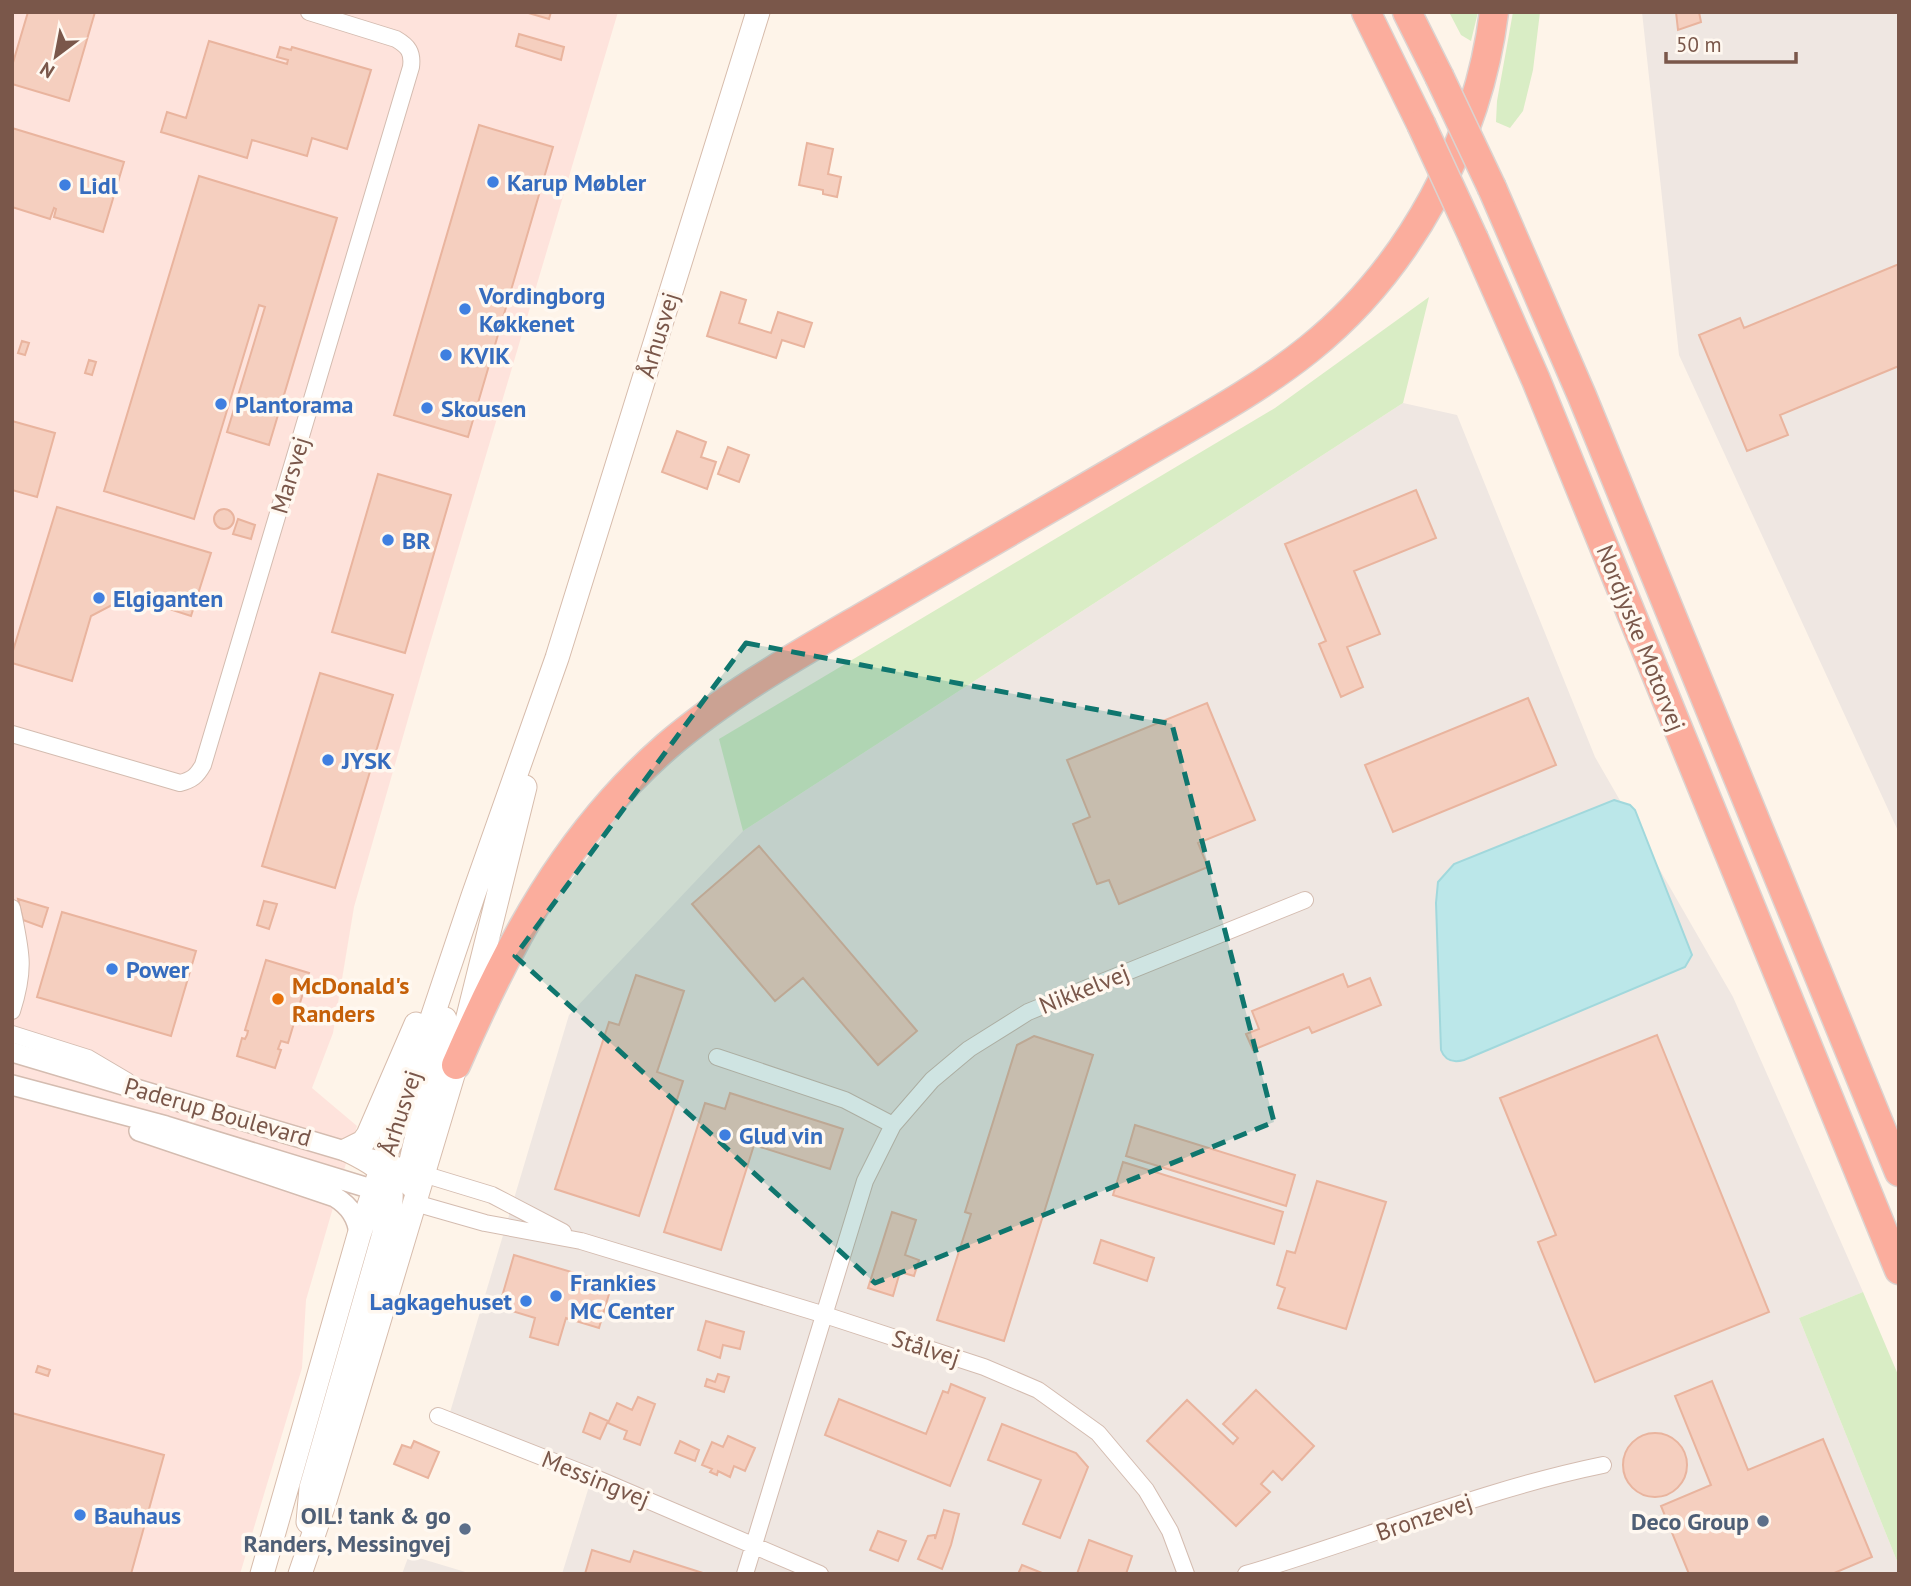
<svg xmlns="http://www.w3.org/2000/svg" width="1911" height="1586" viewBox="0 0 1911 1586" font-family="'PT Sans',sans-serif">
<rect width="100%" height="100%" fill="#fef4e9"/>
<path fill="#fee3dc" d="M12,12H618L425,660L354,907L333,1033L312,1088L357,1126L306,1300L302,1368L240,1574H12Z"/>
<path fill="#efe7e2" d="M1642,12H1899V833L1679,355Z
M1403,403L1457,415L1595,757L1733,997L1863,1292L1799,1318L1899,1566V1574H562L591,1480L448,1419L569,1015L743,831Z
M409,1555L472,1574H402Z"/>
<path fill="#d9edc5" d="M1449,12H1478L1471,41L1461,35Z
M1513,12H1540L1533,70L1523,111L1510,128L1496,122L1497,101Z
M1429,297L1403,403L743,831L719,739L1275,408Z
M1863,1292L1899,1377V1566L1799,1318Z"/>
<path fill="#bbe7e9" stroke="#a1d8dc" stroke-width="2" d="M1614,800L1630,805L1635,810L1692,955L1685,967L1464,1060C1453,1063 1445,1061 1441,1050L1436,903L1438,882L1454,864Z"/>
<path fill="#f5cfbf" stroke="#e9b49e" stroke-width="2" d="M28,12H95L69,101L12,84V66Z
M525,12H551L549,19Z
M1676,12H1699L1701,22L1678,30Z
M519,34L564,47L561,60L516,46Z
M209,41L287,64L288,60L277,57L280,47L291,50L292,47L371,70L347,149L312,138L307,156L252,140L247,158L161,132L167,112L186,118Z
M479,125L553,147L468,437L394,415Z
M12,128L124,162L103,232L54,217L56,209L54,208L50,219L12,207Z
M807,143L833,149L828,174L841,177L837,197L823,194V190L799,185Z
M199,176L337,218L269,445L227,432L265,307L259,305L194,519L104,491Z
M1899,264V366L1780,415L1788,435L1747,451L1699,335L1740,318L1744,328Z
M721,292L746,300L739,323L771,333L778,312L812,323L804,347L782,340L776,358L707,336Z
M22,341L29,343L25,355L18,353Z
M89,360L96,362L92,375L85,373Z
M12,421L55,433L37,497L12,490Z
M677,431L706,442L701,457L716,462L707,489L662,472Z
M728,447L749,455L739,482L718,474Z
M378,474L451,495L405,653L332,632Z
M1416,490L1436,538L1354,571L1380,634L1347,647L1363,687L1341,697L1319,644L1326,641L1285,544Z
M57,507L211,553L191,616L129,596L91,616L72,681L12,663V654Z
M214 519a10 10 0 1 1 20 0a10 10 0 1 1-20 0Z
M238,519L255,525L251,539L233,534Z
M320,673L393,695L335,888L262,866Z
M1528,698L1556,765L1393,832L1365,765Z
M1207,703L1255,820L1198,843L1208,867L1119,904L1109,880L1097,884L1073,824L1090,817L1067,760Z
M759,846L917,1031L878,1065L803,978L775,1001L692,904Z
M18,899L48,908L42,927L23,920Z
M264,901L277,904L269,929L257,925Z
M62,912L196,951L171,1036L37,997Z
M266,960L309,973L288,1043L281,1041L278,1049L281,1050L275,1068L237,1056L242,1038L245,1039L247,1035L248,1031L245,1030Z
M1343,974L1348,987L1370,978L1381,1005L1312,1033L1309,1027L1253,1050L1246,1034L1259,1029L1252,1011Z
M636,975L684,991L657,1072L683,1081L639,1216L555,1189L609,1022L619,1025Z
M1657,1035L1769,1312L1595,1382L1538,1242L1556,1235L1500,1098Z
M1034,1036L1093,1055L1004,1341L937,1320L971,1214L965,1212L1017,1045Z
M730,1093L843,1129L830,1169L754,1145L721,1250L664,1232L705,1103L725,1109Z
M1135,1125L1295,1175L1286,1206L1126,1156Z
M1123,1162L1283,1212L1274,1244L1113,1195Z
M1317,1181L1386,1202L1346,1329L1278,1308L1285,1288L1277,1285L1287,1251L1295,1253Z
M892,1212L916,1220L905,1255L919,1260L914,1276L900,1272L893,1296L868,1288Z
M1101,1240L1154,1258L1147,1281L1094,1263Z
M514,1255L612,1284L599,1328L566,1318L558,1345L530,1337L535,1318L499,1307Z
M706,1321L744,1332L740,1349L723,1345L720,1358L698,1350Z
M38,1366L50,1370L48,1376L36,1372Z
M718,1374L729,1377L724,1392L705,1386L707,1379L715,1382Z
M1712,1381L1748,1470L1823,1439L1872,1557L1832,1574H1689L1661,1506L1711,1485L1675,1396Z
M951,1384L985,1398L950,1486L825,1435L839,1399L926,1434L943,1391L948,1393Z
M1256,1390L1314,1446L1282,1480L1273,1471L1261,1484L1270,1492L1236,1526L1147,1441L1187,1400L1233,1444L1238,1438L1223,1424Z
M638,1397L655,1404L640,1445L624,1439L627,1431L608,1423L617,1403L632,1410Z
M12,1413L164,1455L131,1574H12Z
M590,1413L608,1421L600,1439L583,1432Z
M1002,1424L1076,1453L1088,1467L1060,1538L1023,1524L1041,1480L988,1460Z
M1623 1465a32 32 0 1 1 64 0a32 32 0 1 1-64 0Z
M728,1436L755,1448L745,1471L734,1466L730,1477L718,1471L717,1475L710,1472L712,1469L702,1465L712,1442L723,1447Z
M414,1441L439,1452L428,1478L394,1464L402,1445L411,1448Z
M680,1441L699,1450L695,1461L675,1453Z
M944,1510L959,1514L951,1545L942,1569L918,1559L928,1536L935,1535V1539Z
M878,1531L906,1541L898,1561L870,1550Z
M1089,1540L1132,1556L1126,1574H1077Z
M592,1550L630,1562L634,1551L706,1574H585Z
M1022,1565L1042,1573V1574H1018Z"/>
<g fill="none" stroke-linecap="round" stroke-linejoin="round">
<defs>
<path id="minor" d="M12,734L180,783C192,780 197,776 203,765L411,67C413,52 408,46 396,39L309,12
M12,908C21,952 26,967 12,1011
M12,1034L88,1058L127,1081
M717,1057L845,1100L893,1125
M423,1174L492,1195L563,1232
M415,1203L485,1223L581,1241L825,1315L984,1367L1038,1390L1098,1433L1146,1490L1170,1531L1186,1574
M438,1416L598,1479L820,1574
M745,1574L865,1181L893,1125L932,1080L969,1049L1028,1012L1305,900
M1246,1574C1365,1539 1481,1490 1603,1465"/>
<path id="tertiary" d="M12,1052L422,1174
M12,1085L166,1126L388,1194
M139,1131L335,1197C350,1206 358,1218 359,1235"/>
<path id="secondary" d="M347,1150L363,1142L368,1135L416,1024
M412,1186L409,1170L413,1152L445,1019
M308,1522L311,1488L383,1237C397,1184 398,1175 347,1150
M262,1574L359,1235L473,896L557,658L758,12
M300,1574L324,1504L456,1065L525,787"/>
<path id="motorway" d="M1366,12L1421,124
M1407,12L1439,76
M1492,188L1582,396L1899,1172
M1474,239L1536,380L1899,1270
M456,1065C509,943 565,835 667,746C729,693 803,652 873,611C958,562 1042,513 1126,464C1188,427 1253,394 1309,349C1410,268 1478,140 1494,12"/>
</defs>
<use href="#minor" stroke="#d4bcb0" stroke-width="18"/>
<use href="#tertiary" stroke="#d4bcb0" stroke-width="22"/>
<use href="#secondary" stroke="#d7bcac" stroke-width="25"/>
<use href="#motorway" stroke="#dcd3d0" stroke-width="31"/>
<use href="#minor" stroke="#fff" stroke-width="16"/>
<use href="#tertiary" stroke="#fff" stroke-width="19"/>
<use href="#secondary" stroke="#fff" stroke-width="23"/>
<use href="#motorway" stroke="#fbad9d" stroke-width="28"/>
<defs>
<path id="motorway-bridge" d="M1439,76L1492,188
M1421,124L1474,239"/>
</defs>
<use href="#motorway-bridge" stroke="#dcd3d0" stroke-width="31" stroke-linecap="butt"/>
<use href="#motorway-bridge" stroke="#fbad9d" stroke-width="28"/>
</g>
<path fill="#0f766e" fill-opacity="0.2" stroke="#0f766e" stroke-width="5" stroke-dasharray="14 9" stroke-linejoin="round" d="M746,643L1172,724L1274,1122L875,1283L515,956Z"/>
<g fill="#3f7fe0" stroke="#fff8f0" stroke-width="2.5">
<circle cx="493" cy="182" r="7"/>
<circle cx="65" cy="185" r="7"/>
<circle cx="465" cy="309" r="7"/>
<circle cx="446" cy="355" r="7"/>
<circle cx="221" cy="404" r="7"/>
<circle cx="427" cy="408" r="7"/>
<circle cx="388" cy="540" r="7"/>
<circle cx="99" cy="598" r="7"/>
<circle cx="328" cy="760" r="7"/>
<circle cx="112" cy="969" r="7"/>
<circle cx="725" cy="1135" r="7"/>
<circle cx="556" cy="1296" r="7"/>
<circle cx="526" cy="1301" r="7"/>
<circle cx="80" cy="1515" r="7"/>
</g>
<circle fill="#e8710a" stroke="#fff8f0" stroke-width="2.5" cx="278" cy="999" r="7"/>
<g fill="#5c6f8a" stroke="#fff8f0" stroke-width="2.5">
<circle cx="1763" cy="1521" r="7"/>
<circle cx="465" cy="1529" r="7"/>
</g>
<g text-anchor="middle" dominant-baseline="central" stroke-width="7" stroke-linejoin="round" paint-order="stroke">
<g font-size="24" font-weight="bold" fill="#366cbe" stroke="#fff8f0" text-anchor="start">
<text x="507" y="182">Karup Møbler</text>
<text x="79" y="185">Lidl</text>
<text x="479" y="295">Vordingborg<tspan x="479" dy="28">Køkkenet</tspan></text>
<text x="460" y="355">KVIK</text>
<text x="235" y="404">Plantorama</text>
<text x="441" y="408">Skousen</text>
<text x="402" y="540">BR</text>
<text x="113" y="598">Elgiganten</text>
<text x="342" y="760">JYSK</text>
<text x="126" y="969">Power</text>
<text x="739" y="1135">Glud vin</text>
<text x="570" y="1282">Frankies<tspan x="570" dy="28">MC Center</tspan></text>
<text x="512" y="1301" text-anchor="end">Lagkagehuset</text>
<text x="94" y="1515">Bauhaus</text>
</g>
<g font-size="24" fill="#7a574a" stroke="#fff8f0">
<text transform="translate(658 335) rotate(-73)">Århusvej</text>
<text transform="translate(290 475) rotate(-73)">Marsvej</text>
<text transform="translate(1641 638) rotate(68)">Nordjyske Motorvej</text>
<text transform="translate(1084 989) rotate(-22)">Nikkelvej</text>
<text transform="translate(218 1112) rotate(16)">Paderup Boulevard</text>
<text transform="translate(400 1113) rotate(-72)">Århusvej</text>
<text transform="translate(926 1348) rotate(18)">Stålvej</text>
<text transform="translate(596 1479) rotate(22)">Messingvej</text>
<text transform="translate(1424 1517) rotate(-19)">Bronzevej</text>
</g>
<g font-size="24" font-weight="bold" fill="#c56008" stroke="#fff8f0" text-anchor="start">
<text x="292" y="985">McDonald's<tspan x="292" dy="28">Randers</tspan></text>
</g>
<g font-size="24" font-weight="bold" fill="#4e5e75" stroke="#fff8f0" text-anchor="end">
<text x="451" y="1515">OIL! tank &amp; go<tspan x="451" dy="28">Randers, Messingvej</tspan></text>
<text x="1749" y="1521">Deco Group</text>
</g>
</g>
<rect width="1911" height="1586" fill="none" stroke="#7a574a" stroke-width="28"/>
<g transform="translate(56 56) rotate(212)" stroke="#fff8f0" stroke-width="5" paint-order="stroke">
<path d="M0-5L12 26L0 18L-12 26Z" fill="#7a574a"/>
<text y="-10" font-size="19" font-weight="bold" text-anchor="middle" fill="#7a574a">N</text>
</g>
<path d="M1666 52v10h130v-10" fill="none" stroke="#7a574a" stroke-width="3.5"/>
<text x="1676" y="52" font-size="21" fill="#7a574a" stroke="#fff8f0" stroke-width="5" paint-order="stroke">50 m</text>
</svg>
